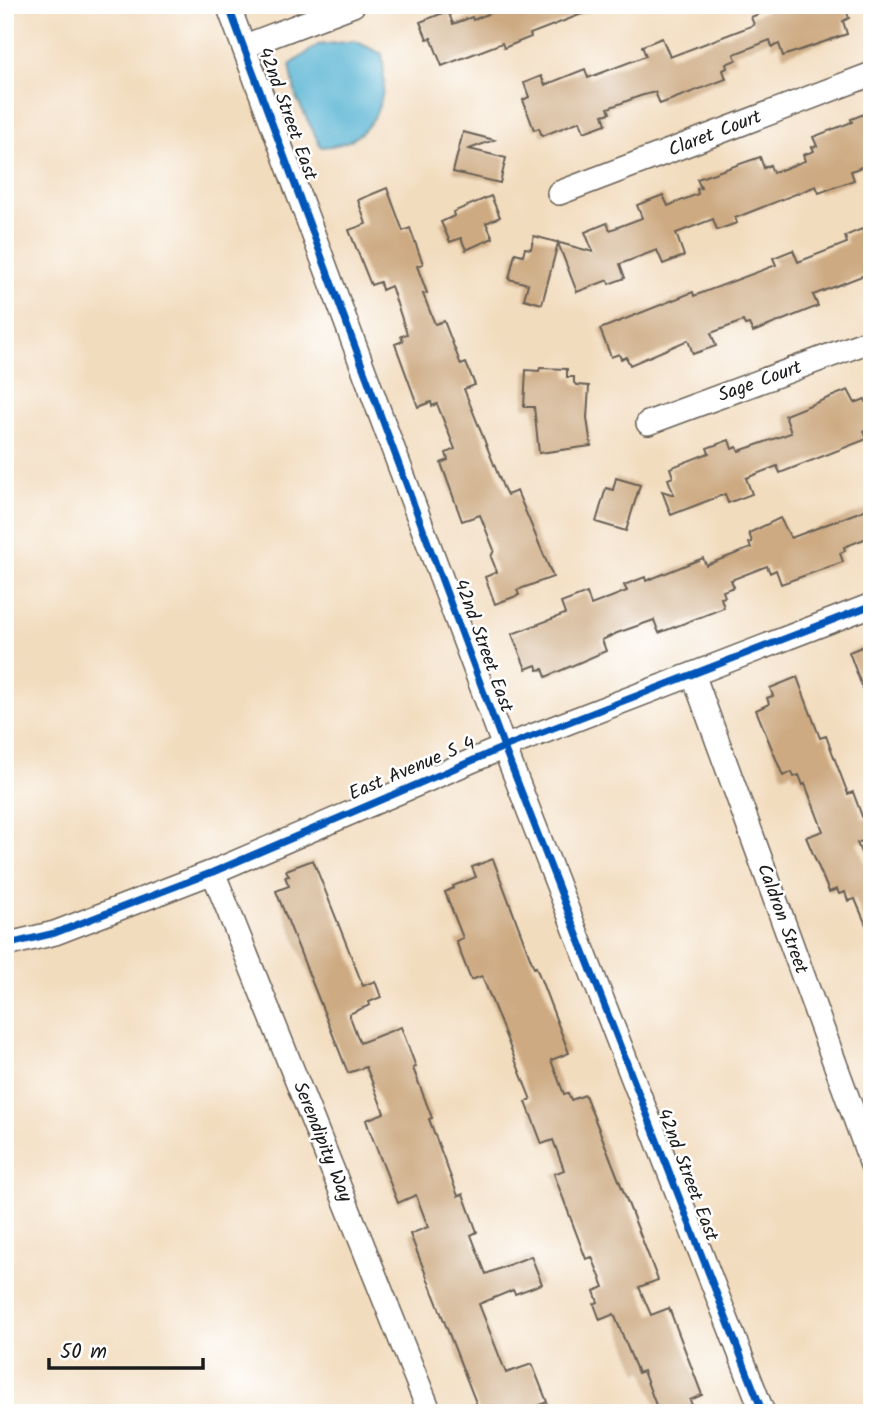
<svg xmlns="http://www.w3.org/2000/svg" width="877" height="1418" viewBox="0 0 877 1418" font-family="Kalam,sans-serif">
<rect width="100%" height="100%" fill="#fff"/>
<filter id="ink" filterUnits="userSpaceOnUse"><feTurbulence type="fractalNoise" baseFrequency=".0143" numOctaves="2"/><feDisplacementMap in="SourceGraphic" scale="14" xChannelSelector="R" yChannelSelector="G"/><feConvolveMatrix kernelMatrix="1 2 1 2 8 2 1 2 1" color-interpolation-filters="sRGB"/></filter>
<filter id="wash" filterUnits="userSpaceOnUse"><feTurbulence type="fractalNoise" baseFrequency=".00686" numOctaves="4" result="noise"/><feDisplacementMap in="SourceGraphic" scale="28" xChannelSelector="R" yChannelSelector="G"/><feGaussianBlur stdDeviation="1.57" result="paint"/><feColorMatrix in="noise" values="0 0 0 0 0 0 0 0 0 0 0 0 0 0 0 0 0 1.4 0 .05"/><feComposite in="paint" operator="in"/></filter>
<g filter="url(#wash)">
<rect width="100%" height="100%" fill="#f2dcbe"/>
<path fill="#54b2d2" stroke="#386777" stroke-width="2" d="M355,41L382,54C390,100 373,145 321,147L296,97L290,65L318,45Z"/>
<g id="blocks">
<path fill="#cdaa82" d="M510,5L600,7L530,34L531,37L504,48L502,43L442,66L431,38L427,39L420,22L448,11L453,24L472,17L473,20Z
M781,5H844L849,18L843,21L847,34L783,56L779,44L772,47L770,40L734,54L736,60L726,64L727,68L723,70L726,79L660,104L655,92L640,96L608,108L610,113L603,115L606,124L584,132L580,121L542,136L539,128L534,130L523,100L529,97L524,83L541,76L545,85L585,69L588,78L646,56L642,46L662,38L670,57L754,25L751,17Z
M872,111V163L851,171L854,180L819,193L816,186L735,218L737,223L717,230L713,219L676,233L684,256L663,264L657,250L620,264L625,278L609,284L608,280L577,292L558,243L542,304L524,299L528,284L509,279L515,253L523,255L525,248L531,249L534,236L593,252L585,232L607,223L610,230L642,218L637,205L663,195L668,206L698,194L697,189L701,188L697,179L760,157L764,168L770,165L773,173L805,161L803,155L814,151L812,147L817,146L813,137L852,122L851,119Z
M463,132L494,140L469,149L506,158L500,183L453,172Z
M387,188L403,231L410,228L423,264L417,266L427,293L423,294L435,324L444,321L461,365L466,363L475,385L464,389L503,487L507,495L517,491L553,577L517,590L519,595L495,604L485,577L497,572L491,557L494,550L480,515L462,521L441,463L448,460L446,453L455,449L437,404L432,406L431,402L418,407L395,344L403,341L401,336L407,334L391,286L382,290L380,282L371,285L349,230L366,224L358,200Z
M491,196L500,217L486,223L493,238L466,250L461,238L450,242L441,222L454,216L453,212Z
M862,229L865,236L872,234V272L813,295L818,306L753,332L749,324L745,325L743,321L711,333L716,346L693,354L688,340L630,365L626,357L621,359L619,354L611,357L600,329L693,292L694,296L776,265L773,258L793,250L798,262L847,243L845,236Z
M540,368L567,369V377H574V383L577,385L589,386L587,418L591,446L539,453L534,407H524L526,370L539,371Z
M848,390L855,403L865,399L872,415V428L864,431L867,439L780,473L777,466L746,478L752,494L728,503L725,494L671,515L662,491L674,495L668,479L673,477L670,468L709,453L707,448L729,440L732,449L737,447L739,451L791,433L785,415Z
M616,478L640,485L626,531L596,522L606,488L613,490Z
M872,507V536L844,547L845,551L840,553L843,562L781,584L776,570L770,573L767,566L731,580L734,587L723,591L725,597L721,598L724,608L659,633L654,620L617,633L602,640L606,651L546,677L543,669L538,670L536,665L526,669L512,634L565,614L561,603L587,593L591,605L627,591L624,585L645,577L646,581L703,558L706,565L751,548L749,543L752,542L749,533L780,518L791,538Z
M872,643V708H870L849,652Z
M797,677L820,738L826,736L848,794L853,792L863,819L867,818L872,831V837L857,843L872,880V939L855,899L848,901L845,892L839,894L837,889L829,892L806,837L823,831L805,784L803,785L799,775L794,777L792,772L783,776L756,710L769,704L767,698L773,696L770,688Z
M493,859L534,968L536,967L569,1053L551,1060L564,1094L568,1093L571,1100L585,1095L602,1137L658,1280L639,1287L651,1315L669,1308L702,1395L690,1400L695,1413H659L643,1371L638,1373L614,1314L600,1320L594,1304L598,1302L594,1291L604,1287L592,1257L586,1259L554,1174L564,1170L553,1140L542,1144L526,1102L531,1100L482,976L471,980L456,941L463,938L445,892L454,888L453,886L476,877L472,867Z
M313,860L363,986L375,981L381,997L369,1002L370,1005L349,1014L360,1043L401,1027L416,1067L413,1068L432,1118L429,1119L458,1196L463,1194L477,1232L471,1235L486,1274L531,1256L542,1284L515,1294L513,1290L479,1304L506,1373L532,1364L547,1402L519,1413H480L410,1234L428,1227L416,1195L398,1203L369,1129L366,1120L384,1113L373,1084L366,1067L348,1073L276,891L289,886L285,877L289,876L286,870Z"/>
</g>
</g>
<g filter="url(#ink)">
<use href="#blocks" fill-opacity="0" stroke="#675f55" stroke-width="2"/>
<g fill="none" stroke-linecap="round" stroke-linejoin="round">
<defs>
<path id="street" d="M228,5L504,747L763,1413
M245,46L353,5
M559,193L872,74
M648,423L872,340
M693,674L872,1165
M213,872L430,1413
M5,945L55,933L213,872L504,747L872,605"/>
</defs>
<use href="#street" stroke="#675f55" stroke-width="26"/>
<use href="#street" stroke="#fff" stroke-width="23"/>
<defs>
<path id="cycleway" d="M228,5L504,747L763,1413
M5,945L55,933L213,872L504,747L872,605"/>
</defs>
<use href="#cycleway" stroke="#fff" stroke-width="11"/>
<use href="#cycleway" stroke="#0057b8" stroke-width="7"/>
</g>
</g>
<g text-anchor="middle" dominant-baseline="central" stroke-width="5" stroke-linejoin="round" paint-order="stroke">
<g font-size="19" fill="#1c1c1c" stroke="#fff">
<text transform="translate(287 114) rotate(70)">42nd Street East</text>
<text transform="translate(715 134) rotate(-21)">Claret Court</text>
<text transform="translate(760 382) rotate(-20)">Sage Court</text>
<text transform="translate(483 646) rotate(70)">42nd Street East</text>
<text transform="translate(412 769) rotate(-23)">East Avenue S 4</text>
<text transform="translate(782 919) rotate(70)">Caldron Street</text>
<text transform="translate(322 1142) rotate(68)">Serendipity Way</text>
<text transform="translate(687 1175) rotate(69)">42nd Street East</text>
</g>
</g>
<rect width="877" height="1418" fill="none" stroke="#fff" stroke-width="28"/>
<path d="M49 1358v10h154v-10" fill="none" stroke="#1c1c1c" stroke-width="3.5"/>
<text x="60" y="1358" font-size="21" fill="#1c1c1c" stroke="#ffffff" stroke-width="5" paint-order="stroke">50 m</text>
</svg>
